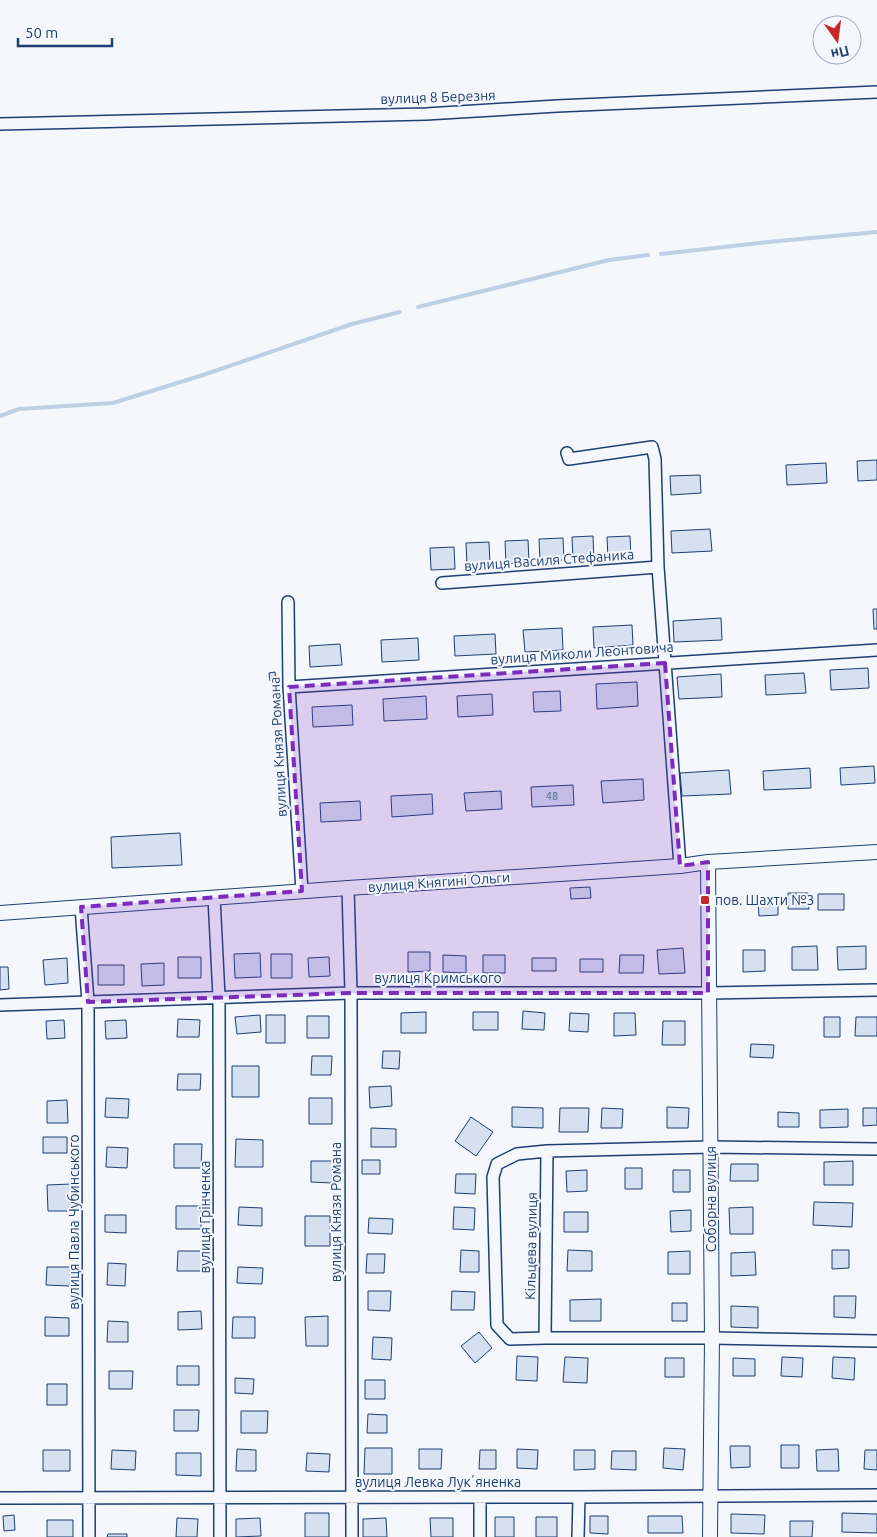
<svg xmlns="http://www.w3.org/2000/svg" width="877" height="1537" viewBox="0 0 877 1537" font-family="Ubuntu,sans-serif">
<rect width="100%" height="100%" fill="#f4f7fb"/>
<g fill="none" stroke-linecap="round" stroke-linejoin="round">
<path stroke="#bed0e5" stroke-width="4" d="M661,254L768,242L877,232
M418,307L609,260L648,255
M0,416L19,409L113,403L203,375L352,324L400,312"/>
</g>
<path fill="#d5e0f0" stroke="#1d3f73" d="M877,460V480L858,481L857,461Z
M826,463L827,483L787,485L786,465Z
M700,475L701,493L671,495L670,476Z
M710,529L712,551L672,553L671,531Z
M593,536L594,560L573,561L572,537Z
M630,536L631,558L608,559L607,537Z
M563,538L564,560L540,561L539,539Z
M528,540L529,562L506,564L505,541Z
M489,542L490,564L467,565L466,543Z
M454,547L455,569L431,570L430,548Z
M873,609H877V629H874Z
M721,618L722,640L674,642L673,621Z
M632,625L633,645L594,648L593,627Z
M562,628L563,650L525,652L523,630Z
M495,634L496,654L455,656L454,636Z
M418,638L419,660L382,662L381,640Z
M340,644L342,665L310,667L309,646Z
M868,668L869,688L831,690L830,670Z
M275,672L276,680L270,681L269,673Z
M804,673L806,693L766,695L765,675Z
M721,674L722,697L679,699L677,677Z
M637,682L638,706L597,709L596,684Z
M560,691L561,711L534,712L533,692Z
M492,694L493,715L458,717L457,696Z
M426,696L427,719L384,721L383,699Z
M352,705L353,725L313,727L312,707Z
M874,766L875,783L841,785L840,768Z
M810,768L811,788L764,790L763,771Z
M729,770L731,794L682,796L680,773Z
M643,779L644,800L603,803L601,781Z
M573,785L574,805L532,807L531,787Z
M501,791L502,809L466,811L464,793Z
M432,794L433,814L392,817L391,796Z
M360,801L361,820L321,822L320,803Z
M180,833L182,865L112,868L111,837Z
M590,887L591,898L571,899L570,888Z
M788,893H808L809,909H788Z
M818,894H844V910H818Z
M758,903H778V915L759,916Z
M817,946L818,970H792V947Z
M866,946V969L838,970L837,947Z
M683,948L685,973L659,974L657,950Z
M743,950H765V971L743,972Z
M408,952H430V971L408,972Z
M260,953L261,977L235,978L234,954Z
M271,954H292V978H271Z
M443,955L466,956V973L443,972Z
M483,955H505V973H483Z
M620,955H644L643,973H619Z
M178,957H201V978H178Z
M329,957L330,976L309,977L308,958Z
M67,958L68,983L45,985L43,960Z
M532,958H556V971H532Z
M580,959H603V972H580Z
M164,963V985L142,986L141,964Z
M98,965H124V985H98Z
M0,967H8L9,989L0,990Z
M523,1011L545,1013L544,1030L522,1029Z
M426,1012V1033H401V1013Z
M473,1012H498V1030H473Z
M570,1013L589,1014L588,1032L569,1031Z
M614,1013H635L636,1035L614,1036Z
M260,1015L261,1032L237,1034L235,1017Z
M266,1015H285V1043H266Z
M307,1016H329V1038H307Z
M824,1017H840V1037H824Z
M856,1017H877V1036H855Z
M178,1019L200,1020L199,1037H177Z
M64,1020L65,1038L47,1039L46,1021Z
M126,1020L127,1038L106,1039L105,1021Z
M663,1021H685V1045H662Z
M751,1044L774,1045L773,1058L750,1057Z
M383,1051H400L399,1069L382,1068Z
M312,1056H332L331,1075H311Z
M232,1066H259V1097H232Z
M178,1074H201L200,1090H177Z
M391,1086L392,1106L370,1108L369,1087Z
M106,1098L129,1099L128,1118L105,1117Z
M309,1098H332V1124H309Z
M67,1100L68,1123H47V1101Z
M512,1107L543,1108V1128L512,1127Z
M667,1107L689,1108L688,1128H667Z
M560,1108H589L588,1132H559Z
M602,1108L623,1109L622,1128H601Z
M863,1108H877V1125L863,1126Z
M848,1109V1127L820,1128V1110Z
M778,1112L799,1113V1127H778Z
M471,1117L493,1132L476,1156L455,1141Z
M371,1128L396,1129V1147H371Z
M43,1137H67V1153H43Z
M236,1139L263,1140V1167H235Z
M174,1144H202L201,1168H174Z
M107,1147L128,1148L127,1168L106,1167Z
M362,1160H380V1174H362Z
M311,1161H333L332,1183L311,1182Z
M853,1161V1185H824V1162Z
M731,1164H758V1181H730Z
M625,1168H642V1189H625Z
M587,1170V1191L567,1192L566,1171Z
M673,1170H690V1192H673Z
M456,1174H476L475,1194L455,1193Z
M71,1184V1211H48L47,1185Z
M814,1202L853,1203L852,1227L813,1225Z
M176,1206H201V1229H176Z
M239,1207L262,1208V1226L238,1225Z
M454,1207L475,1208L474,1230L453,1229Z
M753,1207V1234H730L729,1208Z
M691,1210V1231L671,1232L670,1211Z
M564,1212H588V1232H564Z
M105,1215H126V1233L105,1232Z
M305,1216H330V1246H305Z
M369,1218L393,1219L392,1234L368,1233Z
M461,1250L479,1251V1272H460Z
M568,1250L592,1251V1271H567Z
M832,1250H849V1268L832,1269Z
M178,1251H202V1271H177Z
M690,1251V1274H668V1252Z
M755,1252L756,1275L731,1276V1253Z
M367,1254H385L384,1273H366Z
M108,1263L126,1264L125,1286L107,1285Z
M47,1267H70V1286L46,1285Z
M238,1267L263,1268L262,1284L237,1283Z
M368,1291H391L390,1311L368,1310Z
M452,1291L475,1292L474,1310H451Z
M834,1296H856L855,1318L834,1317Z
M601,1299V1321H570V1300Z
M672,1303H687V1321H672Z
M731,1306L758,1307V1328L731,1327Z
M201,1311L202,1329L178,1330V1312Z
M328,1316V1346H306L305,1317Z
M45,1317L69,1318V1336H45Z
M233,1317H255V1338H232Z
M108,1321L128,1322V1342H107Z
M479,1332L492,1348L475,1363L461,1346Z
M373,1337L392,1338L391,1360L372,1359Z
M517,1356L538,1357L537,1381L516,1380Z
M565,1357L588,1358L587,1383L563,1382Z
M782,1357L803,1358L802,1377L781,1376Z
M833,1357L855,1358L854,1380L832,1378Z
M665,1358H684V1377H665Z
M733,1358L755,1359V1376H733Z
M177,1366H199V1385H177Z
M109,1371H133L132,1389H109Z
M235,1378L254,1379L253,1394L235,1393Z
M365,1380H385V1399H365Z
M47,1384H67V1405H47Z
M174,1410H199L198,1431H174Z
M241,1411H268L267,1433H241Z
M368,1414L387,1415V1433H367Z
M781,1445H799V1468H781Z
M730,1446H750V1467L731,1468Z
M365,1448H392V1474H364Z
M664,1448L685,1449L683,1470L663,1468Z
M237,1449L256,1450V1471H236Z
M419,1449H442L441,1469H419Z
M517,1449L538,1450L537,1469L517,1468Z
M838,1449L839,1471H817L816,1450Z
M43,1450H70V1471H43Z
M112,1450L136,1451L135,1470L111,1469Z
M480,1450H496V1469H479Z
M574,1450H595V1469L574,1470Z
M865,1450H877V1470L864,1469Z
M612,1451H636V1470L611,1469Z
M176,1453H201V1476L176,1475Z
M307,1453L330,1454L329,1472L306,1471Z
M305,1513H329V1537H305Z
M842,1513L877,1514V1533L842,1532Z
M731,1514L765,1515L764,1534L731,1533Z
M14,1515L15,1530L4,1531L3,1516Z
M590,1516H608V1534L590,1533Z
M648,1516H682L683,1533H648Z
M495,1517H514V1537H495Z
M536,1517H557V1537H536Z
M177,1518L198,1519L197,1537H176Z
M260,1518L261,1536L236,1537V1519Z
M386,1518L387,1537H363V1519Z
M430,1518H453V1537H431Z
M47,1520H73V1537H47Z
M790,1521H813L812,1537H790Z
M108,1534H127V1537H107Z"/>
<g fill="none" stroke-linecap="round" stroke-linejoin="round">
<defs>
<path id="minor" d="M0,124L426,114L557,106L877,92
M567,453L569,459L652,447L655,459L658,567L680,866
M442,583L658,567
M288,602L289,687L302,891
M289,687L877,650
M348,888L351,993L352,1537
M214,897L219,997L220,1537
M81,907L88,1002L89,1537
M0,1005L351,993H708L877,990
M877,1149L711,1147L547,1151L545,1338H712L877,1341
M545,1338L510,1339L497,1325L493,1177L497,1164L517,1154L547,1151
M480,1497V1537
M0,1498L579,1497L877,1495
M578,1537L579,1497"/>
<path id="tertiary" d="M708,862L712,1338L710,1537
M0,913L348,888L680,866L708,862L877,852"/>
</defs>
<use href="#minor" stroke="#1d3f73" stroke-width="14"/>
<use href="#tertiary" stroke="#1d3f73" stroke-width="16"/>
<use href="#minor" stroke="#f4f7fb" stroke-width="11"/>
<use href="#tertiary" stroke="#f4f7fb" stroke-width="14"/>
</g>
<path fill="#7b2cbf" fill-opacity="0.2" stroke="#7b2cbf" stroke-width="4" stroke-dasharray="10 6" stroke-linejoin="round" d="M665,663L680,866L708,862V993H351L88,1002L81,907L302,891L289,687Z"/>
<rect fill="#c62828" stroke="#f4f7fb" stroke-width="2" x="700" y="895" width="10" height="10" rx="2.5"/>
<g text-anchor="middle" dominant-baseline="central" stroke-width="4" stroke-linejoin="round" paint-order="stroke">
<g font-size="11" fill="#4b6792">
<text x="552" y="796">48</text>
</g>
<g font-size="14" fill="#1d3f73" stroke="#f4f7fb">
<text transform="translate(438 97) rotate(-2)">вулиця 8 Березня</text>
<text transform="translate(549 560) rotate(-4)">вулиця Василя Стефаника</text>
<text transform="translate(582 653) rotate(-4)">вулиця Миколи Леонтовича</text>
<text transform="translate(278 747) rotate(-93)">вулиця Князя Романа</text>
<text transform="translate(439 882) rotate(-4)">вулиця Княгині Ольги</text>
<text x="438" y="978">вулиця Кримського</text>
<text transform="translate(711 1199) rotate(-90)">Соборна вулиця</text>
<text transform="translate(336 1212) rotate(-90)">вулиця Князя Романа</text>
<text transform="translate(205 1217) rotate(-90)">вулиця Грінченка</text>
<text transform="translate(74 1222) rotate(-90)">вулиця Павла Чубинського</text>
<text transform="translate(531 1246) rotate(-89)">Кільцева вулиця</text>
<text x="438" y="1482">вулиця Левка Лукʼяненка</text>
</g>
<g font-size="14" fill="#1d3f73" stroke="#f4f7fb" text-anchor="start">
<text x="715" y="900">пов. Шахти №3</text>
</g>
</g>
<g transform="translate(837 40) rotate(166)"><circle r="24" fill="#f4f7fb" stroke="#9eadc5"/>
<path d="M0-4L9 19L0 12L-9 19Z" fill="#c62828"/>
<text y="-8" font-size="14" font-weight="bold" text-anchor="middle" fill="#1d3f73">Пн</text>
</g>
<path d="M18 38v8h94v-8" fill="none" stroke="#1d3f73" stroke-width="2.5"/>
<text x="25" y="38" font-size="15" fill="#1d3f73" stroke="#f4f7fb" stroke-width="4" paint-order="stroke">50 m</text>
</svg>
